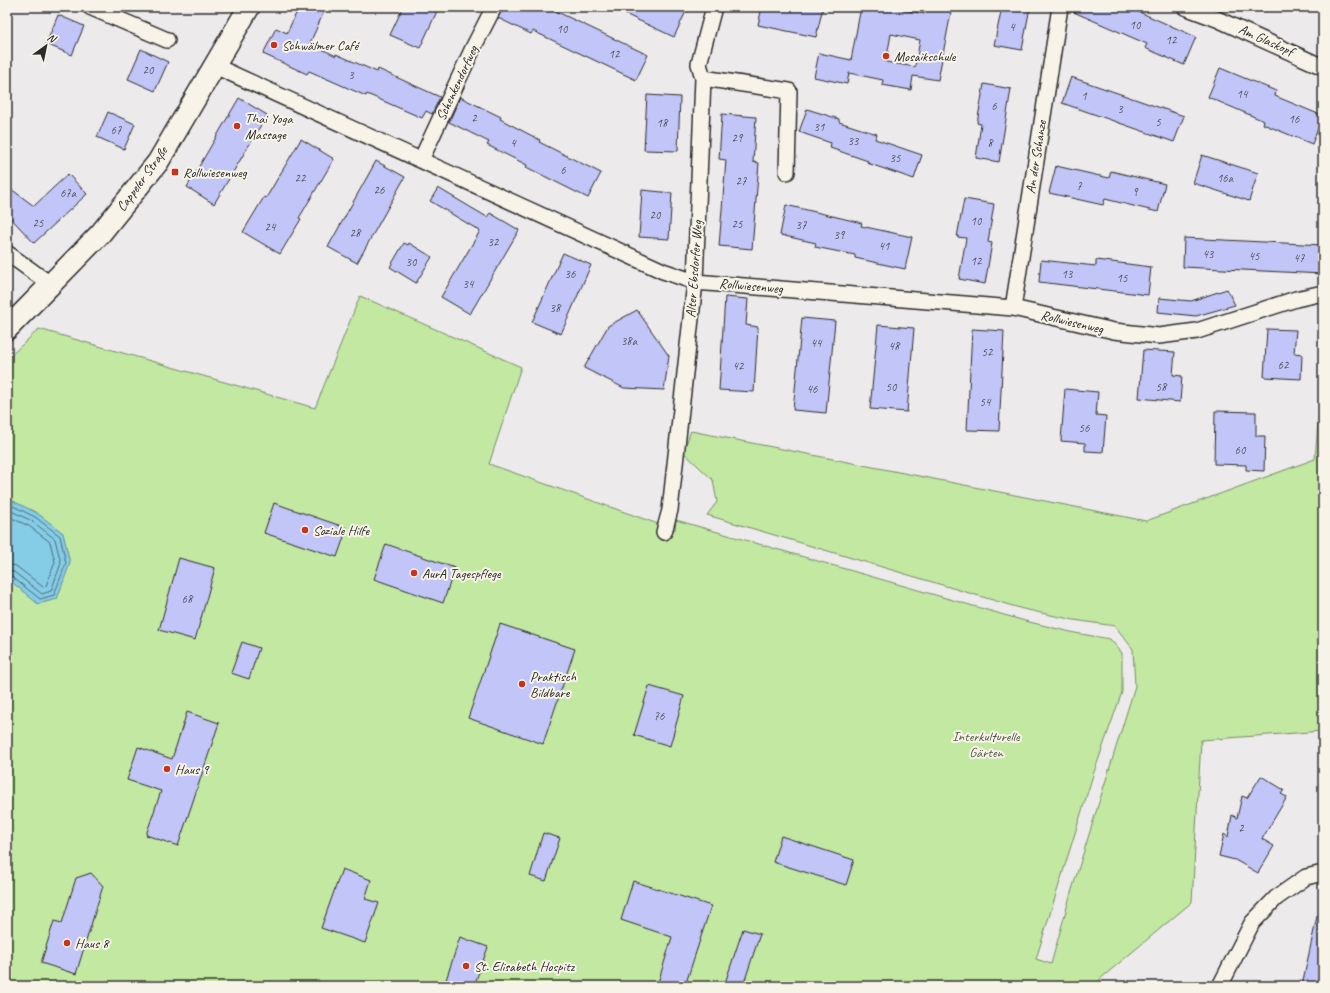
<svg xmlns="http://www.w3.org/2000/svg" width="1330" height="993" viewBox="0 0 1330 993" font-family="Caveat,sans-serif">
<rect width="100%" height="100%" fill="#eceaeb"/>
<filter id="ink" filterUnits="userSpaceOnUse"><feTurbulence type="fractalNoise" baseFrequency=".025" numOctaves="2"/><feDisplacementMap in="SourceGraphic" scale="8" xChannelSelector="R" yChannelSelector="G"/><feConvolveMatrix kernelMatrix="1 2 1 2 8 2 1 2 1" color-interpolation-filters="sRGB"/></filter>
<g filter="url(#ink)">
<path fill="#c3e8a2" stroke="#778a66" d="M360,296L521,367L489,464L675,530L676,520L1025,621L1075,633L1110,639L1122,653V692L1093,775L1036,959L1051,964L1070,896L1135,686L1133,649L1115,626L1074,620L1023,609L707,515L717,502L713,480L683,452L691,431L1146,521L1315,459L1323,363V731L1201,740L1192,902L1100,979V986H7V359L39,329L315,408Z"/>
<path fill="#85cce6" stroke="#618c9b" d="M7,498L37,513L63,533L70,563L57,599L38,604L7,578Z"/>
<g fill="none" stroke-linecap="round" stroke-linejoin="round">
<path stroke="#4f6b76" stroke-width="1" d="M7,503L35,517L60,536L66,563L54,595L40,599L11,576L7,575
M7,509L32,521L55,539L61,563L51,591L42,594L14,572L7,570
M7,516L29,526L50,542L55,562L46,586L43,587L16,566L7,564"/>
</g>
<path fill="#c1c5f7" stroke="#2b2b2b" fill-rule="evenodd" d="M299,7H326L310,43L336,56V54L377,72L378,69L440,97L432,114L426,111L422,118L367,94L366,96L309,71L307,74L263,54L276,28L287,33Z
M403,7H439L420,48L390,35Z
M503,7H547L648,55L636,80L533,31L531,34L498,18Z
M610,7H688L674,37Z
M762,7H823L816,37L758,25Z
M861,7H888L924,14L925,7H952L938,80L913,76L911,90L882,85L883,80L849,73L847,84L814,77L819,53L851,60ZM891,34L920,40L915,67L886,62Z
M1002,7H1030L1022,50L994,45Z
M1069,7H1128L1196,37L1184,65L1145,48L1147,44L1069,10Z
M58,15L84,26L72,55L46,44Z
M141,49L168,62L155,91L128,79Z
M1220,68L1276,91L1275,96L1323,116L1312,144L1263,124L1264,121L1208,97Z
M1071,77L1184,116L1174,142L1062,103Z
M984,84L1011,89L999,162L976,158L981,124L977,123Z
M647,95L680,97L678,151L644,150Z
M460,97L501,117L500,119L540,140L539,142L601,173L588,198L526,167L527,165L487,145L489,142L449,122Z
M239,98L267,115L214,204L187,187Z
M807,109L839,119V122L877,134L875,139L922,155L914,179L867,163L868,161L830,148L831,143L799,132Z
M108,112L135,124L124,149L97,137Z
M722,114L756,117L753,162L759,163L752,249L719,246L726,160L719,159Z
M301,139L334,159L299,218L301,219L280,254L243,232L264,197L266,198Z
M1202,155L1258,173L1249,201L1193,183Z
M376,161L405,177L357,263L328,247Z
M1056,166L1109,178L1111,171L1165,184L1158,212L1105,199L1103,205L1049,193Z
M68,174L87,194L34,243L7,214V186L34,206Z
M438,188L487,217L490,213L519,230L470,314L441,297L480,231L430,201Z
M642,190L672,193L669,239L639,237Z
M964,199L994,204L988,242L992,243L985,284L959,279L966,238L957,237Z
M786,205L862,223L861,226L912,237L905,269L855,258V255L815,247L816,243L780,235Z
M1184,238L1323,245V274L1183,267Z
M404,243L408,245L409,243L432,257L416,283L390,267Z
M563,253L591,265L561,334L532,322Z
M1041,260L1096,266V260L1151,267L1148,295L1039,282Z
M1227,289L1235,305L1196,316L1158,312L1159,298L1191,301Z
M725,297L748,299L746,325L758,327L754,392L719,390Z
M637,310L669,356L664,390L624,388L584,368L608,326Z
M802,318L835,321L826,413L793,410Z
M878,325L914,328L907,412L870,409Z
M972,329L1004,331L999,431L967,430Z
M1267,329L1296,330L1294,353L1302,354L1301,379L1264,377Z
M1143,350L1175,352L1173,375L1182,376L1180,402L1139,398Z
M1065,389L1098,392L1096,415L1106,416L1103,452L1085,451V443L1061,441Z
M1215,411L1256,412V436H1265L1264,471L1246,470V465L1214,464Z
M274,503L347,528L337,557L264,533Z
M386,544L455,568L443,603L374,579Z
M179,558L215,568L195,640L159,630Z
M500,624L575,649L543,744L468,718Z
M242,642L259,648L249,679L231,673Z
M649,686L684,696L670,746L634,735Z
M187,712L219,723L178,846L146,835L161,791L127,780L138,747L172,759Z
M1261,776L1284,790L1281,794L1287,797L1262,839L1274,846L1258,873L1235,860L1219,856L1224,834L1228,837L1232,815L1237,818L1242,796L1247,798Z
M543,833L560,838L546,881L530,876Z
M781,836L854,860L846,885L773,862Z
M342,869L371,880L365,899L379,903L365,943L321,928Z
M91,873L103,886L76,974L41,963L54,921L62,923L76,878Z
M633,881L711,906L685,986H657L672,937L621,920Z
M1317,916L1323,917V986H1302Z
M743,929L760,934L743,986H724Z
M460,937L488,947L474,986H444Z"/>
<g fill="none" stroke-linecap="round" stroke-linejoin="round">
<defs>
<path id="minor" d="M90,7L167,40
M1185,7L1217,19L1323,67
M215,66L663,271L695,282L1013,308L1114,331L1159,336L1197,331L1296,299L1323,293
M703,78L789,91L787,172
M421,160L473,48L494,7
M7,253L50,284
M1013,308L1060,7
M664,532L670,510L695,282L703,78L699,64L714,7
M1220,986L1252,923L1276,898L1306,877L1323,873"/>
<path id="secondary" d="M7,329L100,234L158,162L249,7"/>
</defs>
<use href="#minor" stroke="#2b2b2b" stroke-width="18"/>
<use href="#secondary" stroke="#2b2b2b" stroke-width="24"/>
<use href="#minor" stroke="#f7f3e8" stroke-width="15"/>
<use href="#secondary" stroke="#f7f3e8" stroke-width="21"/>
</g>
</g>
<g fill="#c8321e" stroke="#f7f3e8" stroke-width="1.5">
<circle cx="274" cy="45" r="4"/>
<circle cx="886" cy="56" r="4"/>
<circle cx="237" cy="126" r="4"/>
<rect x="171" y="168" width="8" height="8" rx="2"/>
<circle cx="305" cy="530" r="4"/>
<circle cx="414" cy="573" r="4"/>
<circle cx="522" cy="684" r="4"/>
<circle cx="167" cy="769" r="4"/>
<circle cx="67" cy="943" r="4"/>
<circle cx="466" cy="966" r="4"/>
</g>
<g text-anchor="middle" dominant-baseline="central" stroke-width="4" stroke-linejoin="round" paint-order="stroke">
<g font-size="12" fill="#50525e">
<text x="1135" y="25">10</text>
<text x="1012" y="27">4</text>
<text x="562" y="29">10</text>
<text x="1171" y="40">12</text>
<text x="614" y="54">12</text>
<text x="148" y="70">20</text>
<text x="351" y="75">3</text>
<text x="1242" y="94">14</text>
<text x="1084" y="96">1</text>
<text x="994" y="106">6</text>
<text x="1120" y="109">3</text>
<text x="474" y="118">2</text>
<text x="1294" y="119">16</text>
<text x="1158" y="122">5</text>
<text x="662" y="123">18</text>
<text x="819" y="127">31</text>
<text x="116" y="130">67</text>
<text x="737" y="138">29</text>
<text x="853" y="141">33</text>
<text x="513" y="143">4</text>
<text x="990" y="143">8</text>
<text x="895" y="158">35</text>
<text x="563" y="170">6</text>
<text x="300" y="178">22</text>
<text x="1225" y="178">16a</text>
<text x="741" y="181">27</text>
<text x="1079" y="186">7</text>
<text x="379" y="190">26</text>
<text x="1135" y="192">9</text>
<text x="68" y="193">67a</text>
<text x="655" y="215">20</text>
<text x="976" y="221">10</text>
<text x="38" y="223">25</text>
<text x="737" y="224">25</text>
<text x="801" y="225">37</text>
<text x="270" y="227">24</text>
<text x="355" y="233">28</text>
<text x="839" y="235">39</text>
<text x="493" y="242">32</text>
<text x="884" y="246">41</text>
<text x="1208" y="254">43</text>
<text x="1254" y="256">45</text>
<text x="1299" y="258">47</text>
<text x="976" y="261">12</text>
<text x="411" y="262">30</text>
<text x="570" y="274">36</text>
<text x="1067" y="274">13</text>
<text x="1122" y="278">15</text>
<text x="468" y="284">34</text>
<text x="555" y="308">38</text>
<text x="629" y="341">38a</text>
<text x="816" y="343">44</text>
<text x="894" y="346">48</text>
<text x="987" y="352">52</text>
<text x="1283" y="365">62</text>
<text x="738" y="366">42</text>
<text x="891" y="387">50</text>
<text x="1161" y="387">58</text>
<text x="812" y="389">46</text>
<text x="985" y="402">54</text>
<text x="1084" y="428">56</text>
<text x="1240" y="450">60</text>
<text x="187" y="599">68</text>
<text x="659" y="716">76</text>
<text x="1241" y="828">2</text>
</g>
<g font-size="14" fill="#2b2b2b" stroke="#f7f3e8">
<text transform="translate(1266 40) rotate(24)">Am Glaskopf</text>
<text transform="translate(457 83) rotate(-65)">Schenkendorfweg</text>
<text transform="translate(1036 157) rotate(-81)">An der Schanze</text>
<text transform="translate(142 179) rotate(-54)">Cappeler Straße</text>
<text transform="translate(694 269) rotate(-86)">Alter Ebsdorfer Weg</text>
<text transform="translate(751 286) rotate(5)">Rollwiesenweg</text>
<text transform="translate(1072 322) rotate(13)">Rollwiesenweg</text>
</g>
<g font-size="14" fill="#2b2b2b" stroke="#f7f3e8" text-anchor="start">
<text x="282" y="45">Schwälmer Café</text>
<text x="894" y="56">Mosaikschule</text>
<text x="245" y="118">Thai Yoga<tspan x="245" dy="16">Massage</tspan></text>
<text x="183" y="172">Rollwiesenweg</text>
<text x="313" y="530">Soziale Hilfe</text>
<text x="422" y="573">AurA Tagespflege</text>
<text x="530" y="676">Praktisch<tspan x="530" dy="16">Bildbare</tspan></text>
<text x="175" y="769">Haus 9</text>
<text x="75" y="943">Haus 8</text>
<text x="474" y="966">St. Elisabeth Hospitz</text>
</g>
<g font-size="14" fill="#515a49" stroke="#f7f3e8">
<text x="986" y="736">Interkulturelle<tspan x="986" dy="16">Gärten</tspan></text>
</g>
</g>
<rect width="1330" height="993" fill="none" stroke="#f7f3e8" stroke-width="24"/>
<rect x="12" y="12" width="1306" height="969" fill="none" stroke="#2b2b2b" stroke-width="1.5" filter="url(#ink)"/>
<g transform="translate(46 46) rotate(33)" stroke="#f7f3e8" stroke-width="3" paint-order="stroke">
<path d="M0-3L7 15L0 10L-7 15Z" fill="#2b2b2b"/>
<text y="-6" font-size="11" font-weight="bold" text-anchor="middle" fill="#2b2b2b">N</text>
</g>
</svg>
